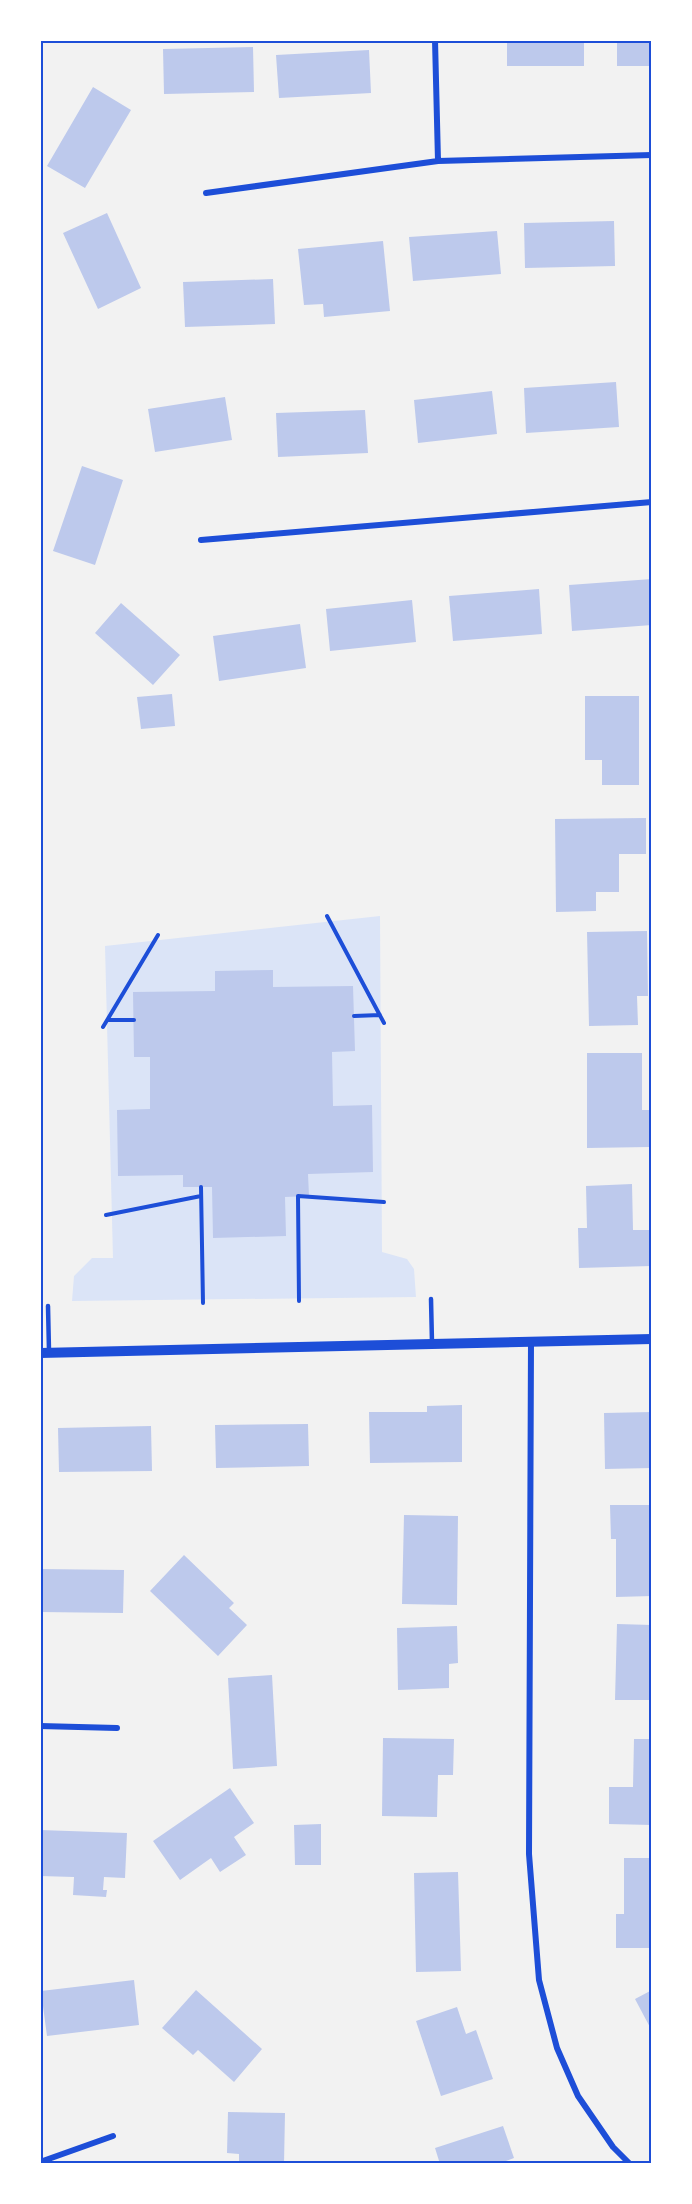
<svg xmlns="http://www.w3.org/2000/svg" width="692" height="2204" viewBox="0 0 692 2204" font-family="'DejaVu Sans',sans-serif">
<rect width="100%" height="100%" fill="#f2f2f2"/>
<path fill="#dbe4f7" d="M380,916L382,1252L407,1259L414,1269L416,1297L72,1301L74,1276L92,1258H113L105,946Z"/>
<path fill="#bdc9ec" d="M507,40H584V66H507Z
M617,40H652V66H617Z
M253,47L254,92L164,94L163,49Z
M369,50L371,93L279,98L276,55Z
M93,87L131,110L85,188L47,166Z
M107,213L141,288L98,309L63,233Z
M614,221L615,266L525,268L524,223Z
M497,231L501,274L413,281L409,237Z
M383,241L390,311L324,317L323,304L304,305L298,249Z
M273,279L275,324L185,327L183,282Z
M616,382L619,427L526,433L524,388Z
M492,391L497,434L418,443L414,400Z
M225,397L232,440L155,452L148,409Z
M365,410L368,453L278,457L276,413Z
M82,466L123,480L95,565L53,551Z
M652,579V625L572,631L569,585Z
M539,589L542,634L453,641L449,596Z
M412,600L416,642L330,651L326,609Z
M121,603L180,655L153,685L95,633Z
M300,624L306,668L219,681L213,636Z
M172,694L175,726L141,729L137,697Z
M585,696H639V785H602V760H585Z
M646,818V854H619V892H596V911L556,912L555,819Z
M647,931L648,996H637L638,1025L589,1026L587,932Z
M273,970V987L353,986L355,1051L332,1052L333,1106L372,1105L373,1172L308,1174L309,1196L285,1197L286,1236L213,1238L212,1187H183V1175L118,1176L117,1110L150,1109V1057H134L133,992L215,991V971Z
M587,1053H642V1110H649V1147L587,1148Z
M632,1184L633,1230H650L651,1266L579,1268L578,1228H587L586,1186Z
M462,1405V1462L370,1463L369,1412H427V1406Z
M652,1412V1468L605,1469L604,1413Z
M308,1424L309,1466L216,1468L215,1425Z
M151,1426L152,1471L59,1472L58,1428Z
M610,1505H652V1596L616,1597V1539H611Z
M404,1515L458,1516L457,1605L402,1604Z
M184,1555L234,1603L229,1608L247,1625L218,1656L150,1591Z
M40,1569L124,1570L123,1613L40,1612Z
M617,1624L652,1625V1700H615Z
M457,1626L458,1663L449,1664V1688L398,1690L397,1628Z
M272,1675L277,1766L233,1769L228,1678Z
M383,1738L454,1739L453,1775H438L437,1817L382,1816Z
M634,1739H652V1825L609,1824V1787H633Z
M230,1788L254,1823L234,1837L246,1855L220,1872L211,1858L180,1880L153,1841Z
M321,1824V1865H295L294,1825Z
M40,1830L127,1833L125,1878L104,1877L103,1890H107L106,1897L73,1895L74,1877L40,1876Z
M624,1858H652V1948H616V1914H624Z
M458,1872L461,1971L416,1972L414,1873Z
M134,1980L139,2025L47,2036L41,1991Z
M196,1990L262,2049L234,2082L198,2050L193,2055L162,2028Z
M652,1990V2031L635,1999Z
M457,2007L466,2034L476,2030L493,2079L441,2096L416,2021Z
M228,2112L285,2113L284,2164H239V2154L227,2153Z
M503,2126L514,2158L498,2164H440L435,2148Z"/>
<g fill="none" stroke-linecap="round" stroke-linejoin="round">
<path stroke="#1d4ed8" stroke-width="4" d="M327,916L384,1023
M354,1016L380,1015
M108,1020H134
M103,1027L158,935
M201,1187L203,1303
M106,1215L201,1196
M299,1301L298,1196L384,1202"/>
<path stroke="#1d4ed8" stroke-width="4.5" d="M431,1299L432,1343
M48,1306L49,1351"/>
<path stroke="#1d4ed8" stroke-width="6" d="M435,40L438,161
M206,193L438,161L652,155
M201,540L652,502
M531,1341L529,1854L539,1980L557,2048L578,2096L613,2147L630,2164
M40,1726L117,1728
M40,2162L113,2136"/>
<path stroke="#1d4ed8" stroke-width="10" d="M40,1353L652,1339"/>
</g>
<rect width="692" height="2204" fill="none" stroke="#ffffff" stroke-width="84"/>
<rect x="42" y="42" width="608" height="2120" fill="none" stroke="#1d4ed8" stroke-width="2"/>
</svg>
